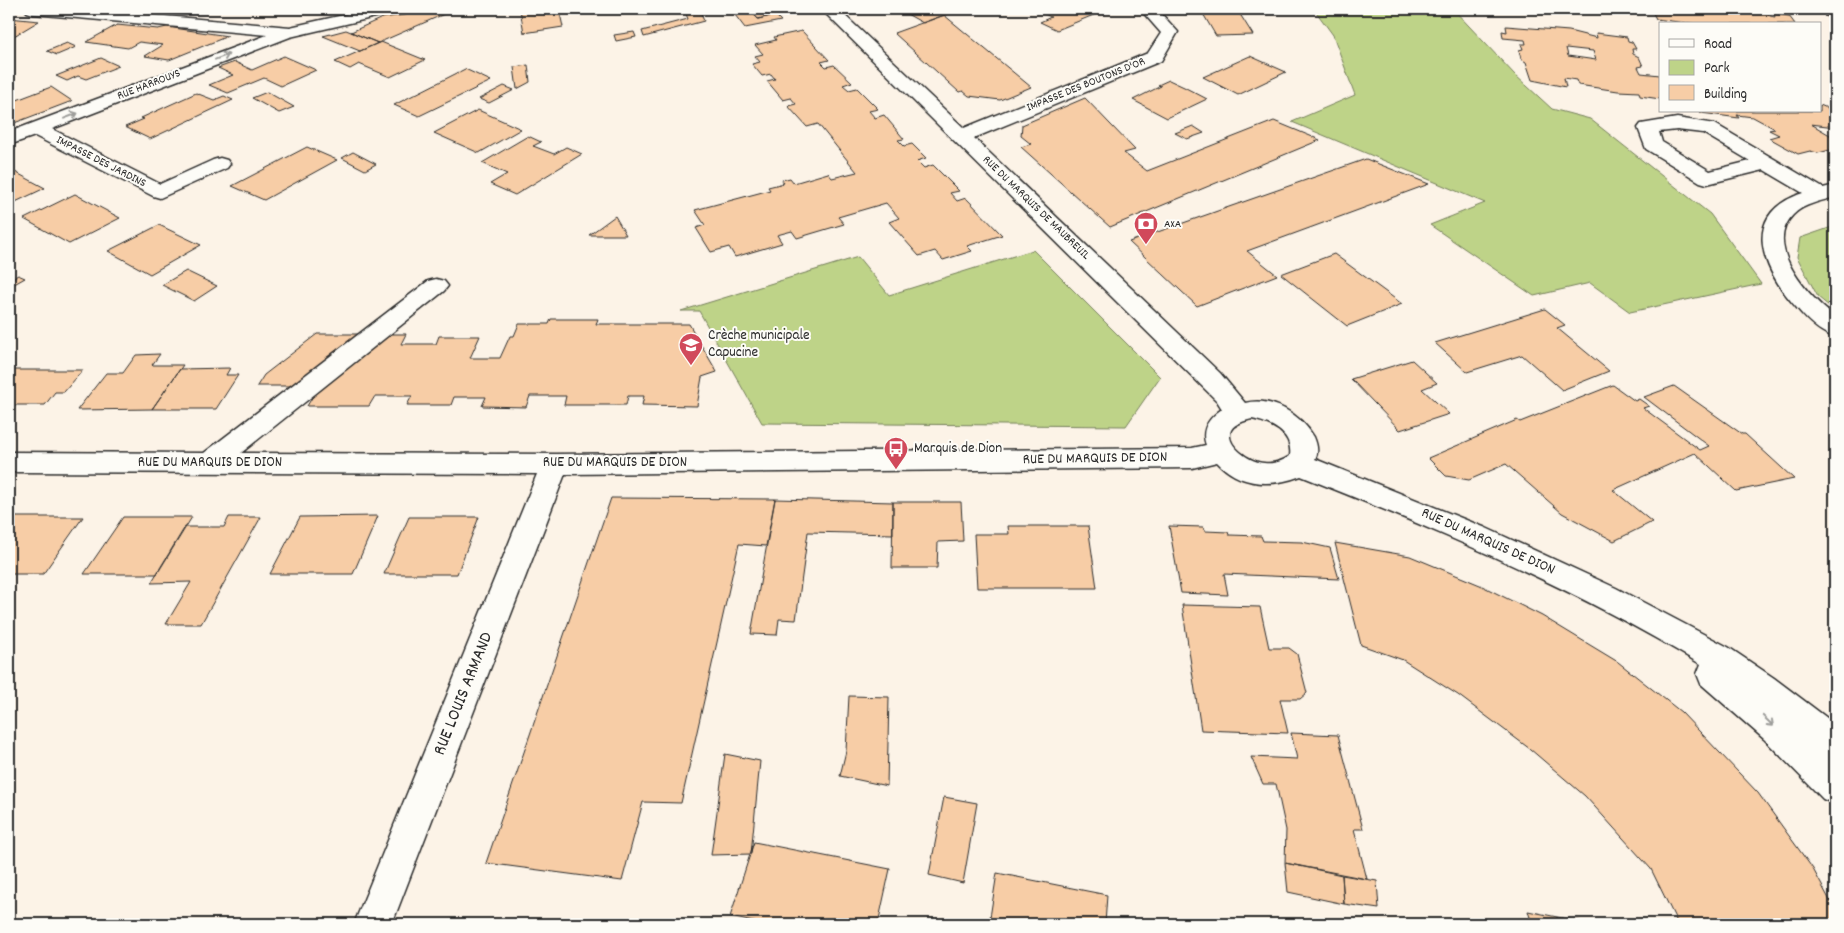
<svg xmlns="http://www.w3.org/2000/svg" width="1844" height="933" viewBox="0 0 1844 933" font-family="Dekko,sans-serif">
<rect width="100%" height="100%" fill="#fcf3e7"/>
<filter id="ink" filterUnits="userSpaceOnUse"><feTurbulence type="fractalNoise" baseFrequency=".02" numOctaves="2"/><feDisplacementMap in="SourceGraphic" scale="10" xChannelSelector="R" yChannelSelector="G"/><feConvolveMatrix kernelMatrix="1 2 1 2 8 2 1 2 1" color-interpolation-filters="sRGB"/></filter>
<g filter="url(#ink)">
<path fill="#bed388" stroke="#747f5a" d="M1314,9H1453L1515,75L1552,109L1590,119L1710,214L1761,284L1630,312L1590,283L1534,296L1430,225L1485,203L1292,122L1355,95L1333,35Z
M1835,226V311L1818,297L1797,257L1800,238Z
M1033,250L1160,377L1126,426L762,423L699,311H681L858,257L889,295Z"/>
<path fill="#f7cda6" stroke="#2b2b2b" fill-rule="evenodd" d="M431,9H444L451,11L378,43L351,32L382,18L411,14Z
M520,9H559L563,27L524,33Z
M684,9H699L704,21L644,37L642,31L688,19Z
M769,9L775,15L758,19L752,12Z
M898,9H961L923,23Z
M1033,9H1084L1096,14L1057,30L1040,22L1051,17Z
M1237,9H1250L1251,10L1238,11L1253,35L1216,36L1202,12L1238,11Z
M1557,9H1601L1602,13L1583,12Z
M1651,9H1723L1740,13L1737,9H1765L1770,16L1775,17L1774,14L1789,16L1795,24H1699L1678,22L1656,19Z
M1820,9H1835V19L1824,16L1833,14Z
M752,12L758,19L775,15L781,21L745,28L735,15Z
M944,15L1031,87L1000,100L969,96L963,91L959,92L894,33Z
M9,18L39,21L9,39Z
M117,25L158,29L167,27L228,36L169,60L145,56L163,45L139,42L128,48L86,42Z
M1506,26L1569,31L1597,38L1596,33L1627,37L1628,41L1632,42L1636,49H1632L1633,54L1639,57L1643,66L1638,67L1641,73L1660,75V99L1640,96L1639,92L1618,91L1578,85L1576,80L1564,78L1566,87L1532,80L1526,62L1521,59L1519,50L1523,49L1521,44H1526L1525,40L1503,38L1502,31L1507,32ZM1566,48L1593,51L1596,60L1568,56Z
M346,30L351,32L378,43L360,51L323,36Z
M802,31L829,60L821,62L826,67L834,65L852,82L843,85L849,90L857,88L878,109L869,111L875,118L884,115L904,139L898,140L904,146L912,144L926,158L917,161L924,168L933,165L959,191L950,193L957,201L966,198L1002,235L967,246L972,251L943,260L935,251L919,256L889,222L899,218L886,203L838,217L844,224L797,238L792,231L777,235L782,243L735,257L729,247L711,252L696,228L705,225L695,210L770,190L768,187L784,183L782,180L790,178L794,183L828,173L832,178L857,172L818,124L807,127L788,106L796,104L791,98L783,100L767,81L775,79L771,74L762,76L752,64L760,62L755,56L763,54L755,45L776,40L774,37Z
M634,32L636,37L616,41L614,35Z
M381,42L425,60L390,77L359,64L350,69L335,62Z
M67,43L76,47L57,55L47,51Z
M284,56L316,70L281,86L264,78L228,93L209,85L233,75L218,68L235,62L252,70Z
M1250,56L1286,72L1238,95L1203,77Z
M101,58L119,66L86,79L78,76L67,81L56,76Z
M528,65L530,82L517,89L514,67Z
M465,69L491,81L419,116L394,105Z
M1169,80L1184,87L1207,99L1167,118L1133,100L1161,86L1158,85Z
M504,86L514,90L489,103L479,99Z
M51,87L72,101L9,125V103Z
M267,92L294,107L279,113L252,98Z
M196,93L214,100L224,96L233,100L150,139L125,127L144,119L141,118Z
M1085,98L1135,150L1124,153L1147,171L1274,121L1320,140L1110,227L1021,147L1031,144L1021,136L1022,125Z
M1820,105L1827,108L1834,120L1831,121L1835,127L1811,124L1835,138V144L1831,145L1834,149L1818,153L1810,151L1798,154L1769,138L1779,135L1769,130L1775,129L1753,117L1737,115L1739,118L1701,113L1700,111H1820Z
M478,110L521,129L479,153L434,133Z
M1193,126L1204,133L1187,139L1175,133Z
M528,136L541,142L533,146L554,154L566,147L582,154L515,195L490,184L507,174L482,163Z
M307,147L337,160L264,200L232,186Z
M353,152L376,164L365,170L342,158Z
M1366,159L1429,184L1247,251L1277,275L1197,306L1129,242Z
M15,172L45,188L9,205V175Z
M75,194L120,218L69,244L24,219Z
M615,216L626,235H589Z
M159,225L201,245L150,274L108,251Z
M1334,254L1402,304L1347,326L1281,274Z
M186,271L217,286L194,301L162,285Z
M18,275L25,278L9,287V280Z
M1545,309L1565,325L1557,328L1609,371L1562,390L1522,355L1467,372L1435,343Z
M551,319H598L596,324H689L717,372L702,377L697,406L642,405L644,396H628L626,405H564L566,396H530L526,407L482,406L486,397H454L451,405H407L412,396H375L369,406H307L313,396L297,395L302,386H257L264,375L317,334H406L401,344H436L439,336H480L470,358H500L510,336H514L519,324H549Z
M160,354L152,365H183L152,409L77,410L106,373H123L136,355Z
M1412,360L1437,383L1422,389L1449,414L1400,430L1351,379Z
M230,368L226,375H238L216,409H152L180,369Z
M9,370H83L64,392H55L45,405H9Z
M1613,385L1635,401L1639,399L1649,406L1643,408L1700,450L1709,446L1644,397L1674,386L1742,434H1745L1794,479L1736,491L1695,453L1613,490L1652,522L1614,541L1562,513L1506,464L1469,480L1446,476L1428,458L1517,420L1520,422Z
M611,498L775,499L766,546L739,544L681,803L643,802L622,881L486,863Z
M775,499L893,502V534L808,532L796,620L779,619L777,635L751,634Z
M893,502H961L963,541L938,542L937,568H892Z
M378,516L353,574H270L300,517Z
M9,517H83L43,574H9Z
M123,517H192L157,574H84Z
M229,517H261L201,624H166L191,582L151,583L185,527H224Z
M409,517H479L457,574H384Z
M1008,526H1088L1097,588H977L974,534H1009Z
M1169,526L1203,527L1205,531L1228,532L1229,535L1261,536L1263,541L1302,542L1330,548L1339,579L1224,574L1228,595L1181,593Z
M1335,543L1410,556L1480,585L1542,616L1618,662L1681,712L1758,793L1813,869L1835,910V924H1678L1651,869L1585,796L1530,749L1458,695L1403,660L1361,645Z
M1182,605L1260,607L1269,648H1289L1297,654L1307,693L1300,699H1280L1288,733L1201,730Z
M849,696L889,697L887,786L840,776L846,751Z
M1291,733L1338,735L1363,829H1354L1367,879L1285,863L1286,830L1276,784H1263L1251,757L1297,759Z
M725,754L760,761L751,854L711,855Z
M944,797L977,803L963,883L929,875Z
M754,842L890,869L878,924H763L730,917Z
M1285,863L1342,875L1344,904L1288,892Z
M997,873L1107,895L1105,924H989Z
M1342,875L1377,881L1379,909L1344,904Z
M1528,911L1557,917L1558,924H1532Z
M1557,917L1595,924H1558Z"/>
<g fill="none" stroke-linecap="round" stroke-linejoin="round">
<defs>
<path id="minor" d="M25,9H85L290,27L370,9H399L397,12L290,37L52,129L160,184L213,160L220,158L227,160L230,164L227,168L160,198L153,196L35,136L9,145V132L267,35L33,14L27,12Z
M821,9H838L964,128L1148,53L1161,33L1140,9H1157L1178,32L1161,61L974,138L1220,373L1245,403C1272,396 1301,415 1314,437C1317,444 1319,452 1315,459L1486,528L1616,588L1728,647L1774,678L1835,724V760L1832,759L1835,762V804L1823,799L1764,739L1701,684L1697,674L1701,664L1697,662C1572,587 1437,530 1301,476C1272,487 1240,487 1217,462L1192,468L565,474L392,924H354L537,474L9,472V452L204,453L428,281L436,279L444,281L448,286L444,291L241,453L555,454L1192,448L1206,445C1200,429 1209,418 1222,409L1217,401ZM1252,419C1271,423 1293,433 1290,456C1281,462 1274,464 1264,463C1251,463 1224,445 1231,430C1235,423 1245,421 1252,419Z
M1677,118L1715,124L1823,188L1835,185V197C1822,201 1803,204 1793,215C1762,247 1810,298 1835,317V337C1819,333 1806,319 1796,307C1762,269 1739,214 1803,193L1764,170L1707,184L1700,182L1646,149L1638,128L1641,124ZM1677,130L1703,133L1750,161L1710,171L1662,142L1659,132Z"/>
</defs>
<use href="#minor" stroke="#2b2b2b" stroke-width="3"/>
<use href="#minor" fill="#fdfcf7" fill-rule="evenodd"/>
</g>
<defs><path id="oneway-shaft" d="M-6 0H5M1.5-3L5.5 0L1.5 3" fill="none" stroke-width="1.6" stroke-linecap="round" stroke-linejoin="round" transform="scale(1.25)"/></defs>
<g stroke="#9e9e9b">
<use href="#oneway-shaft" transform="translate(222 57) rotate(-21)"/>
<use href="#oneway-shaft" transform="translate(71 116) rotate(-21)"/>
<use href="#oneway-shaft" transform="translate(1768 721) rotate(44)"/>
</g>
</g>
<defs>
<symbol id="bank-pin" viewBox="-11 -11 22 30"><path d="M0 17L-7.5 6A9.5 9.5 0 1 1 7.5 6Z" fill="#d1495b" stroke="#fdfcf7"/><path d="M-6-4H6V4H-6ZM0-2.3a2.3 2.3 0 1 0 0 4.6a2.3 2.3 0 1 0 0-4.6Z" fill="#fff"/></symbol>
<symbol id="school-pin" viewBox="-11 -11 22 30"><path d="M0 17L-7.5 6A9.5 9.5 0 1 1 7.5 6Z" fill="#d1495b" stroke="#fdfcf7"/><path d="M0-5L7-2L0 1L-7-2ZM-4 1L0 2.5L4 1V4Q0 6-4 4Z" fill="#fff"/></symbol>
<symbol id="bus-pin" viewBox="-11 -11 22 30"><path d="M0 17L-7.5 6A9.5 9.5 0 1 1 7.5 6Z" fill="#d1495b" stroke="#fdfcf7"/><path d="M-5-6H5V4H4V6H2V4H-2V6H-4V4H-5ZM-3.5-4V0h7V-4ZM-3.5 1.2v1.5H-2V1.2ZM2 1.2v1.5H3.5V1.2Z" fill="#fff"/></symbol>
</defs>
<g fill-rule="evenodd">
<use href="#bank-pin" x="1132" y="210" width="28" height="38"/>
<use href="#school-pin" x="677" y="331" width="28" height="38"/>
<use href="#bus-pin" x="882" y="435" width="28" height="38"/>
</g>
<g text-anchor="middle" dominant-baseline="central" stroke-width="4" stroke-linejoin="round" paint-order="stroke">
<g font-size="12" fill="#2b2b2b" stroke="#fdfcf7">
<text transform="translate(149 85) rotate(-21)">RUE HARROUYS</text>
<text transform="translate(1086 85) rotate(-22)">IMPASSE DES BOUTONS D'OR</text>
<text transform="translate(101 162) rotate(27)">IMPASSE DES JARDINS</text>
<text transform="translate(1036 208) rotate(44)">RUE DU MARQUIS DE MAUBREUIL</text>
</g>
<g font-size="12" fill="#2b2b2b" stroke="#fdfcf7" text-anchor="start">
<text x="1164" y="224">AXA</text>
</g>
<g font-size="15" fill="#2b2b2b" stroke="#fdfcf7" text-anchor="start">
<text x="708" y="336">Crèche municipale<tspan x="708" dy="17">Capucine</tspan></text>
<text x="914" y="449">Marquis de Dion</text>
</g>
<g font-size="15" fill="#2b2b2b" stroke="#fdfcf7">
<text transform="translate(1095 459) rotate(-1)">RUE DU MARQUIS DE DION</text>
<text x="210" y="463">RUE DU MARQUIS DE DION</text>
<text x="615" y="463">RUE DU MARQUIS DE DION</text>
<text transform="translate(1488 542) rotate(24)">RUE DU MARQUIS DE DION</text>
</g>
<g font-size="18" fill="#2b2b2b" stroke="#fdfcf7">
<text transform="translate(464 694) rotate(-68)">RUE LOUIS ARMAND</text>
</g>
</g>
<rect width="1844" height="933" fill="none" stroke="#fdfcf7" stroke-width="30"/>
<rect x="15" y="15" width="1814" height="903" fill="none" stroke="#2b2b2b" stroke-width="2" filter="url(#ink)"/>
<rect x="1659" y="22" width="162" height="90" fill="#fdfcf7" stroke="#a9a8a5"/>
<rect x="1669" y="39" width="25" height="8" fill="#fdfcf7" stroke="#a9a8a5"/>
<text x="1704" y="48" font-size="15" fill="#2b2b2b">Road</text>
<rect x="1669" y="60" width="25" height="15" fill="#bed388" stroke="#a9a8a5"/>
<text x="1704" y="72" font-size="15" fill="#2b2b2b">Park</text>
<rect x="1669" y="85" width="25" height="15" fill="#f7cda6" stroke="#a9a8a5"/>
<text x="1704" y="98" font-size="15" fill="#2b2b2b">Building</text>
</svg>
